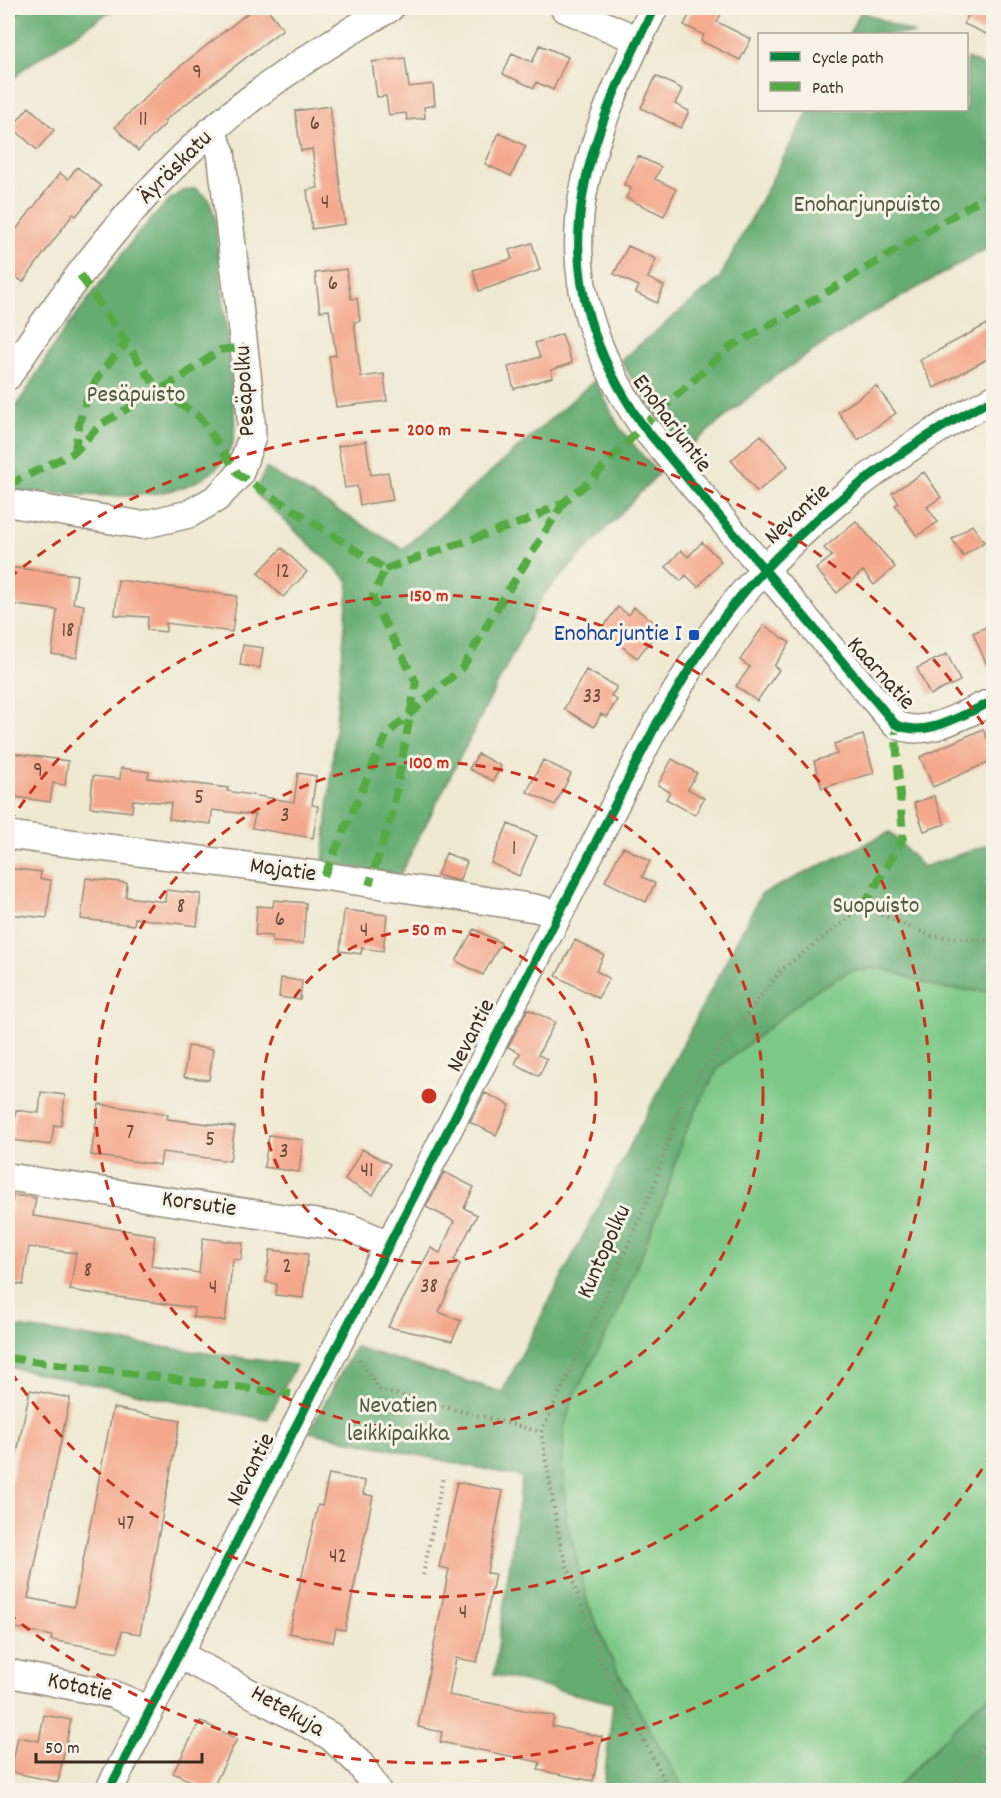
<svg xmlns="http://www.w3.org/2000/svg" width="1001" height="1798" viewBox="0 0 1001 1798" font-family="Dekko,sans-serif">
<rect width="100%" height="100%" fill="#f7f3e8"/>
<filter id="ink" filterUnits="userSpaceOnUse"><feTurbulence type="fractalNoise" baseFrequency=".0167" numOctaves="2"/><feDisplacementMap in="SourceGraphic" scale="12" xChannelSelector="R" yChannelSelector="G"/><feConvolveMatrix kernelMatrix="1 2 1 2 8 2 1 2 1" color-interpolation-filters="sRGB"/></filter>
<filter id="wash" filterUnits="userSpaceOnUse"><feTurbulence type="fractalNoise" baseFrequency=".008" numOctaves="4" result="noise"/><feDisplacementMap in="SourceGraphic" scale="24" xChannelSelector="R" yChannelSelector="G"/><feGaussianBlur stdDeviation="1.35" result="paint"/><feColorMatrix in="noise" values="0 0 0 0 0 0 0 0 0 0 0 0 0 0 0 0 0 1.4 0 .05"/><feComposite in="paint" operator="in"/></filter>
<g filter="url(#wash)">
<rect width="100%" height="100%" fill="#efe9d2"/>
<path fill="#7cc886" stroke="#5c7952" stroke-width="1.5" d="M882,968L940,988L993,992V1694L979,1703L894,1790H684L615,1667L588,1604L566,1518L563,1464L564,1429L571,1402L618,1312L666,1194L683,1136L718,1068L814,991L850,971Z"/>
<path fill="#65ac73" stroke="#506b48" stroke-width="1.5" d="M8,8H115L24,68L8,85Z
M861,11L915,34H849Z
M967,58L993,70V245L860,320L772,378L687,449L645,401L621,360L719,279L809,110H966Z
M195,188L209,199L215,217L234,405C234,419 237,437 230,450C203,504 116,497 67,494C47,493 27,493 8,490V420L59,338L135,237L170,199L182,191Z
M595,380L619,427L658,474L543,595L400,875L323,863L349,581L255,493L266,468L403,549Z
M890,832L923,867L993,843V992L940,988L882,968L850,971L814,991L718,1068L683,1136L666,1194L618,1312L571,1402L564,1429L563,1464L566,1518L588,1604L615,1667L684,1790H603L613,1703L494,1675L522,1477L309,1432L355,1347L502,1392L761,894Z
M8,1326L296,1365L267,1420L8,1367Z
M993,1694V1790H894L979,1703Z"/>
<g id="blocks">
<path fill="#f4a78b" d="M254,8H267L283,29L164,121L166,123L138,151L115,127L163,80Z
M693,8H724L717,22L751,39L740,60L701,41L704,35L684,25Z
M972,8H979L993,14V37L964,24Z
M540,45L568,57L553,90L536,82L534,88L503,74L512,53L532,62Z
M405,58L409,87L433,84L435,105L424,107L425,118L407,120L406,113L389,115L386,96L377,97L372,62Z
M656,76L682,89L675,104L689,111L681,128L641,108Z
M330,106L345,224L312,229L307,190L318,188L312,149L301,151L295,111Z
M29,107L54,130L37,150L12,127Z
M499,133L526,146L511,176L485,164Z
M638,156L661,167L655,179L676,189L664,216L626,198L631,188L624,185Z
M77,167L101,186L76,216L73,214L23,282L8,271V240L60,173L68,179Z
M532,243L540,270L479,291L473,270L512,259L509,250Z
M628,246L656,259L648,278L664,286L657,303L636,293L639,286L614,274Z
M346,269L351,299L357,298L360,321L354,322L361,377L384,374L387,401L336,407L329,356L336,355L329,310L320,311L315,273Z
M993,321V356L934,388L920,360Z
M562,334L572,363L551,370L553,377L514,389L508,367L540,357L535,343Z
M876,386L896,413L858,440L838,412Z
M761,435L788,466L757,492L731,460Z
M366,441L371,475L388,472L393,500L360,505L357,486L345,488L338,446Z
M924,472L941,497L927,507L938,522L917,536L895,505L899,503L892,493Z
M856,521L895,567L874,585L863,571L837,593L816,569L832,556L824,548Z
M972,525L984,542L963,556L952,539Z
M702,542L721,561L698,587L686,575L681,581L666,567L681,550L688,557Z
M282,548L307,572L283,597L258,573Z
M8,567L77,575L73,603L84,605L77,658L52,654L57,610L8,604Z
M118,580L237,596L232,632L166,623V632L147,630L148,617L115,615Z
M618,607L629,615L634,607L661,628L637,658L601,630Z
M993,624V679L973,633Z
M764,625L790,643L774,666L779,670L757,701L736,686L750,667L740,660Z
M243,645L263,648L260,668L240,665Z
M947,654L960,681L930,695L917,668Z
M586,670L617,687L611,696L617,700L607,717L601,714L594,727L564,709Z
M983,729L993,751V760L933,787L920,757Z
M863,735L874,773L822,788L814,761L837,754L834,744Z
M13,753L68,761L65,785L53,783L50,802L8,796Z
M478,754L501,766L493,781L469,769Z
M672,759L697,773L688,789L704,798L695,815L666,799L670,792L658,785Z
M543,760L571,774L555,805L527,792Z
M121,768L149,772L148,778L228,788L227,791L294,802L298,773L316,776L312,805L318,806L313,838L252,828L255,815L212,810L211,824L169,819L171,803L133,800L132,812L90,807L93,776L120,779Z
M934,796L945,824L924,831L914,803Z
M508,824L537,836L519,876L491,863Z
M623,847L650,861L642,877L655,883L646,902L605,881Z
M446,853L467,862L459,881L437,875Z
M8,868L41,872L40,879L51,880L47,918L8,914Z
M86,878L127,883L126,897L165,902L166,890L201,894L197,926L135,918L134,925L81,919Z
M274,900L306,903L303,944L272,942V936L255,935L257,906L273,907Z
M344,910L387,915L383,951L362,948L361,954L340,951Z
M474,929L501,943L483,975L456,961Z
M575,940L604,955L596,971L609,978L598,998L556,976Z
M281,978L302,981L300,1000L279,997Z
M528,1009L555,1022L538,1055L547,1059L539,1076L515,1064L520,1053L508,1047Z
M188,1046L213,1049L209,1080L184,1077Z
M41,1092L65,1095L61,1126L54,1125L51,1145L12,1140L16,1110L39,1113Z
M485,1093L510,1105L496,1135L470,1122Z
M99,1104L168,1114L167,1119L235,1127L230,1161L162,1152L160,1165L91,1155Z
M269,1135L303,1140L299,1172L264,1167Z
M362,1149L390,1164L373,1195L345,1180Z
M444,1172L474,1187L464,1208L477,1215L454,1260L460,1264L439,1312L461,1321L452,1341L388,1327L431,1248L440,1253L454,1221L426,1207Z
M13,1195L36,1198L33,1216L155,1235L151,1266L199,1273L203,1238L243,1243L241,1260L233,1259L225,1321L193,1317L194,1308L70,1290L76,1253L29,1247L23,1285L8,1283V1211L11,1212Z
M270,1250L308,1254L303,1298L276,1295L277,1284L266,1282Z
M30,1390L70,1398L28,1598L74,1607L113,1408L180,1421L140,1634L122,1631L118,1652L51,1640L52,1636L8,1626V1496Z
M329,1474L365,1481L363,1494L373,1496L345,1630L336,1628L333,1642L289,1633L318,1505L322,1506Z
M457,1482L503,1491L487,1573L495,1574L477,1662L456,1658L449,1695L554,1716L552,1726L602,1737L593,1781L538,1770L540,1762L440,1742L442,1732L418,1727L449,1569L439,1567Z
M44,1715L71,1720L58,1782L11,1772L18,1737L39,1741Z
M200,1721L237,1739L211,1791L173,1773Z"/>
</g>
</g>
<g filter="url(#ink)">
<use href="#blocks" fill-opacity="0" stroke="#958a78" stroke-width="1.5"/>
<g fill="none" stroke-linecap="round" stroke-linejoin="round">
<defs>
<path id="minor" d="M564,8L638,40
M654,8C577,162 537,271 643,426L895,724C926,740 964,713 994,701
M8,376C66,288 131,202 210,132C265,84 327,44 390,8
M8,503L142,525L189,514L217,498L239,475L252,437L250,399L221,152L211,131
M8,835L324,876L535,908L557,914
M8,1177L350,1228L388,1244
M180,1655L330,1736L360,1764L377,1790
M8,1673L112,1694L150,1710
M109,1790L657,723C681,685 703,643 731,608C796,527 900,445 994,399"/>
</defs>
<use href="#minor" stroke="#958a78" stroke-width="30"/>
<path stroke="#958a78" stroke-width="4" stroke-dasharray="1.5 4.5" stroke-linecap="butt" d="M359,1359L380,1390L541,1432
M423,1575L443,1477
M670,1790L601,1661L561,1548L541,1432L604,1300L653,1188L684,1094L781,970L863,907L931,936L994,941
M949,1790L994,1732"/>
<use href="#minor" stroke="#fff" stroke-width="27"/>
<path stroke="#55ab43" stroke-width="8" stroke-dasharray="15 8" stroke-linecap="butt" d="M8,17L17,8
M80,275L158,390L199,416L239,475L385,569L372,599L416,682L392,815L369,885
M75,452C80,402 93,379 126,343
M8,485L75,452L101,424L182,377L220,350L244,347
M385,569L528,520L564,502L590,481L643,426L730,347L802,307L994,191
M324,876L387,734L463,667L494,613L564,502
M863,907L903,838L895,724
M8,1358L291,1394"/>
<defs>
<path id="cycleway" d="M654,8C577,162 537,271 643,426L895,724C926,740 964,713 994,701
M109,1790L657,723C681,685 703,643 731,608C796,527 900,445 994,399"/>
</defs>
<use href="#cycleway" stroke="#f7f3e8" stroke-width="13"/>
<use href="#cycleway" stroke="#00873e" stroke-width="9"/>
</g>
</g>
<g fill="none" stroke="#c8321e" stroke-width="3" stroke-dasharray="10 8">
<circle cx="429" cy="1096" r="167"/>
<circle cx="429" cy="1096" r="334"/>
<path d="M9 823A501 501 0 1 1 9 1369"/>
<path d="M992 1454A667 667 0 0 1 9 1614M9 578A667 667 0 0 1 992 738"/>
</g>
<rect fill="#1a4fb4" stroke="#f7f3e8" stroke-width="2" x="688" y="629" width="12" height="12" rx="3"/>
<g text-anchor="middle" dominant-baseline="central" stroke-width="6" stroke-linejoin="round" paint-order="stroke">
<g font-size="21" fill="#694939">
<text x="197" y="74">9</text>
<text x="143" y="121">11</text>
<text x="315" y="125">6</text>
<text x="325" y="204">4</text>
<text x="333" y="285">6</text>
<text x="283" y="573">12</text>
<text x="68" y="632">18</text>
<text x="592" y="698">33</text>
<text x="38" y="772">9</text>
<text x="199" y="799">5</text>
<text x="285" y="817">3</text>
<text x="514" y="850">1</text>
<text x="181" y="908">8</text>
<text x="280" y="921">6</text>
<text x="364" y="932">4</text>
<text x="130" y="1134">7</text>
<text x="210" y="1141">5</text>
<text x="284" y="1153">3</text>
<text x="367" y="1172">41</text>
<text x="287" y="1268">2</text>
<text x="88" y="1272">8</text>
<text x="429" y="1288">38</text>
<text x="213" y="1289">4</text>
<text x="126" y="1525">47</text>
<text x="338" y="1558">42</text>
<text x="463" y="1614">4</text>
</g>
<g font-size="24" fill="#3b2a1e" stroke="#f7f3e8">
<text transform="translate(176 168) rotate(-45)">Äyräskatu</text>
<text transform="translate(246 391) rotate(-93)">Pesäpolku</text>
<text transform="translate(671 424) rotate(53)">Enoharjuntie</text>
<text transform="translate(798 515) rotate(-42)">Nevantie</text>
<text transform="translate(880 674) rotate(48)">Kaarnatie</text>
<text transform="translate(283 871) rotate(8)">Majatie</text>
<text transform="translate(472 1036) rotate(-63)">Nevantie</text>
<text transform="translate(199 1205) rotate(8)">Korsutie</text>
<text transform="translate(605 1252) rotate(-66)">Kuntopolku</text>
<text transform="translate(252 1470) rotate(-63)">Nevantie</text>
<text transform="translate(80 1688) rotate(13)">Kotatie</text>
<text transform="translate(287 1712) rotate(30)">Hetekuja</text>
</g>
<g font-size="24" fill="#4e593d" stroke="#f7f3e8">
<text x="867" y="206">Enoharjunpuisto</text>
<text x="136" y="396">Pesäpuisto</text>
<text x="876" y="907">Suopuisto</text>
<text x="398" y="1407">Nevatien<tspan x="398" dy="28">leikkipaikka</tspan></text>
</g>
<g font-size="24" fill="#164399" stroke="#f7f3e8" text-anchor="end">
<text x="682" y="635">Enoharjuntie I</text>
</g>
</g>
<circle cx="429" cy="1096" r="9" fill="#c8321e" stroke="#f7f3e8" stroke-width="3"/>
<g font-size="18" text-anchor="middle" font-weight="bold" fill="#c8321e" stroke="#f7f3e8" stroke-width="6" stroke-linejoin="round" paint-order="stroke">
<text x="429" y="435">200 m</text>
<text x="429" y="601">150 m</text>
<text x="429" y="768">100 m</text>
<text x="429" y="935">50 m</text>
</g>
<rect width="1001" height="1798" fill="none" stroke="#f7f3e8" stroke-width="30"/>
<rect x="758" y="33" width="210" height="78" fill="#f7f3e8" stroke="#aca397" stroke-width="1.5"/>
<rect x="770" y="52" width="30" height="9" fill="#00873e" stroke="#aca397" stroke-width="1.5"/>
<text x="812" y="63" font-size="18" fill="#3b2a1e">Cycle path</text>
<rect x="770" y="82" width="30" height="9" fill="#55ab43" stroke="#aca397" stroke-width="1.5"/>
<text x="812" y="93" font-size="18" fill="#3b2a1e">Path</text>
<path d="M36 1753v9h166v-9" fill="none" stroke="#3b2a1e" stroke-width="3"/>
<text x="45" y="1753" font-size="18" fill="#3b2a1e" stroke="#f7f3e8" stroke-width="4.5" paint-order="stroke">50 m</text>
</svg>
